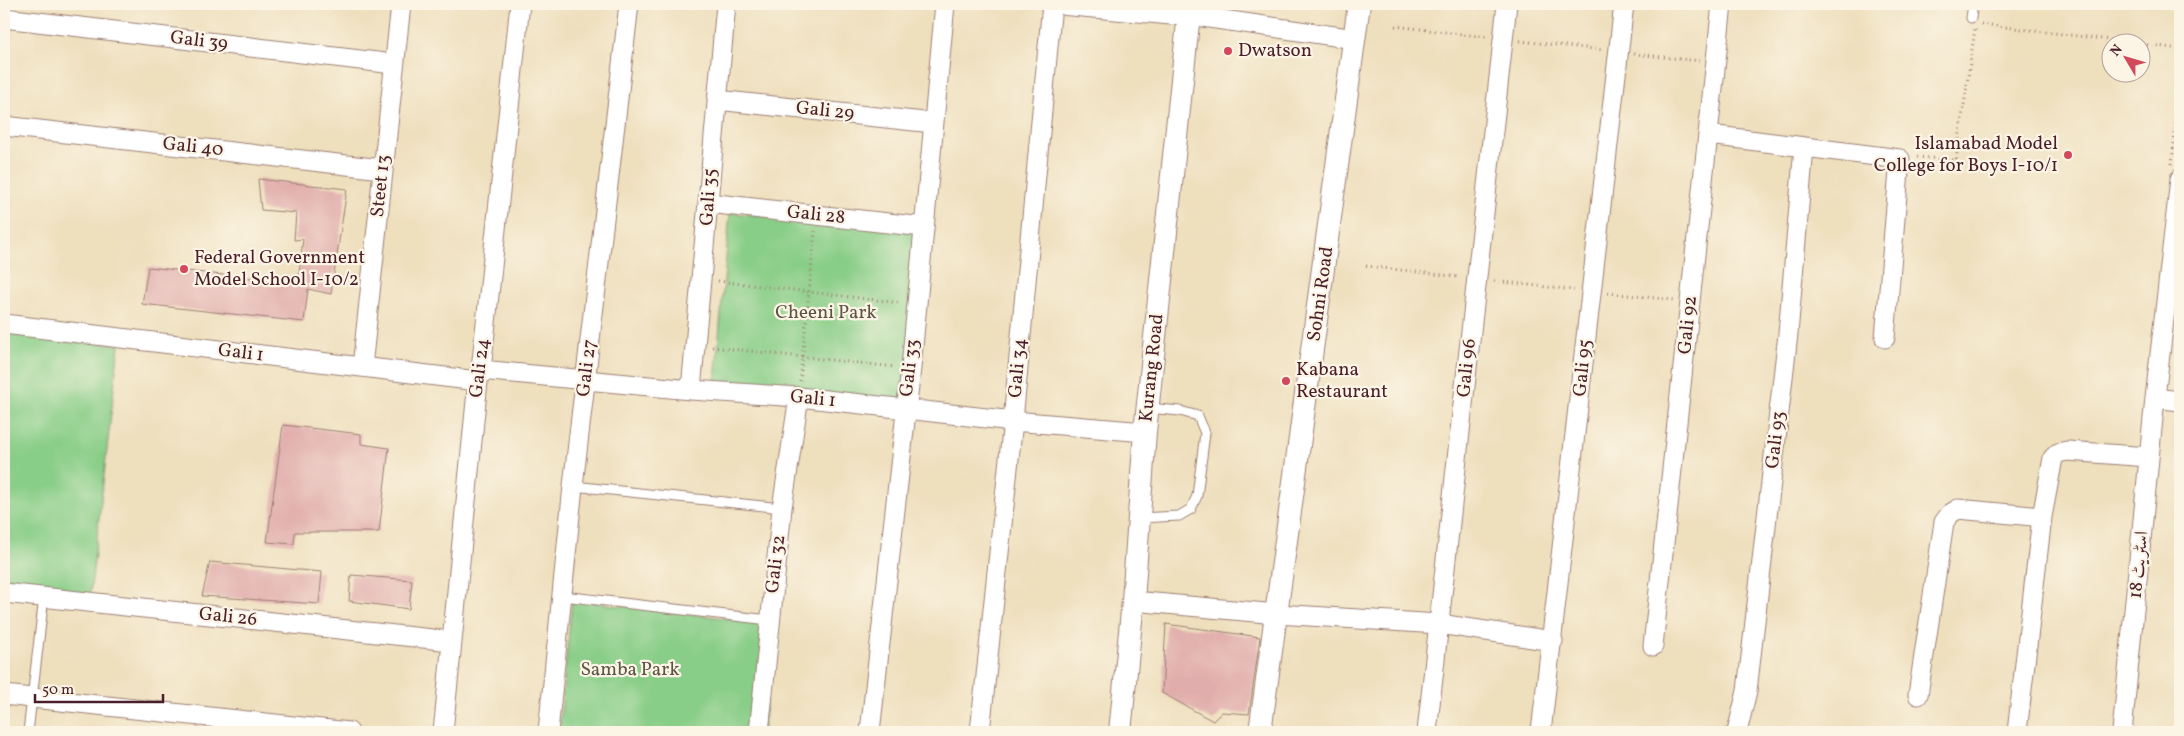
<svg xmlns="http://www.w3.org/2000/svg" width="2184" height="736" viewBox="0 0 2184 736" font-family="Vollkorn,Amiri,serif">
<rect width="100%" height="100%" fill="#fcf5e5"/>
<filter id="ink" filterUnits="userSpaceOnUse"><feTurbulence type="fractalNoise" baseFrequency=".02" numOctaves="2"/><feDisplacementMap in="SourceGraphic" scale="10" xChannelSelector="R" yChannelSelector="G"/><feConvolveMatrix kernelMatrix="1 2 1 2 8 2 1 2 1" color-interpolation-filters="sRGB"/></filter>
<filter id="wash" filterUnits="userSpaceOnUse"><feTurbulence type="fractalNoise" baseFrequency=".0096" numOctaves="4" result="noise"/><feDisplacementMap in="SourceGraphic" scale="20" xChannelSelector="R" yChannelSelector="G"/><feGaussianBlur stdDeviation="1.12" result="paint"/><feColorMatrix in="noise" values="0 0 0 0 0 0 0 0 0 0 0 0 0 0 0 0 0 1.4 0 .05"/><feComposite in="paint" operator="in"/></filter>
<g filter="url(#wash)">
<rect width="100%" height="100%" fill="#eedfbd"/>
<path fill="#89ce88" stroke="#6a765a" d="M730,213L926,229L908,414L714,392Z
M4,331L119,345L90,596L4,587Z
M572,600L774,624L763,732H559Z"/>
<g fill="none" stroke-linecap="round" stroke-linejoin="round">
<path stroke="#48b0c7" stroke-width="5" d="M1706,732L1727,725
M1815,732L1823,730L1832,732"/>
</g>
<g id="blocks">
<path fill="#e1adac" d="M258,179L347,189L331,294L308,289L304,322L142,304L148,267L298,283L303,239L294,240L296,213L261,210Z
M283,425L361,434V444L389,448L379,532H295L294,544L267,542Z
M210,562L322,572L319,604L202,596Z
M351,575L412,580L409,609L349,601Z
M1166,624L1260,637L1249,714L1222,712L1213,721L1162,693Z"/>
</g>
</g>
<g filter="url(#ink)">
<use href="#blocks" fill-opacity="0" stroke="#9c7f74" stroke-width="1"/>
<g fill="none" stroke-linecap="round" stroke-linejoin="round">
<defs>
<path id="service" d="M1971,18L1973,4
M573,486L782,508
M1139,518L1179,516L1191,509L1197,496L1205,433L1198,416L1180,411L1148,408
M563,596L769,620
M28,732L44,597"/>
<path id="minor" d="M1188,15L1355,39
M4,18L394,64
M717,100L933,123
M4,126L382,169
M1709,135L1900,159L1885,338
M708,203L924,227
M4,324L478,381
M362,367L401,4
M481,370L691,390L799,397L1013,421L1145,432
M691,390L726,4
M2155,398L2180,401
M4,593L451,641
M1133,601L1277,614L1439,624L1553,641
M1653,646L1722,4
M4,695L349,732
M1918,695L1944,522L1950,514L1958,509L2042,517
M443,732L478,381L481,370L520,4
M548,732L573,486L629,4
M759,732L782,508L799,397
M870,732L911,368L945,4
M980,732L1013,421L1052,4
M1427,732L1507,4
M1541,732L1624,4
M1737,732L1747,691L1788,334L1804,147
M2017,732L2042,517L2053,458L2058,453L2067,451L2149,457
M2122,732L2155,398L2180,179"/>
<path id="tertiary" d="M1066,4L1188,15
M1120,732L1133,601L1145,432L1190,4
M1260,732L1359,4"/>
</defs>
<use href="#service" stroke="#9c7f74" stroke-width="11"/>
<use href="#minor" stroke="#9c7f74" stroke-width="21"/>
<use href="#tertiary" stroke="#9c7f74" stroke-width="24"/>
<path stroke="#9c7f74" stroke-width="3" stroke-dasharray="1 4" stroke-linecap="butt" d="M1981,24L2126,42
M1395,26L1487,37
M1520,41L1603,50
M2142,44L2180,49
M1634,54L1700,61
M1917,157L1956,160L1975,29
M2172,164L2180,80
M1366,266L1460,277
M718,281L901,303
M1494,281L1574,290
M1608,293L1674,300
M712,347L895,367
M800,381L815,231"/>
<use href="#service" stroke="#fff" stroke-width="9"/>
<use href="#minor" stroke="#fff" stroke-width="19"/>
<use href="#tertiary" stroke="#fff" stroke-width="22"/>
</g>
</g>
<g fill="#d1495b" stroke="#fcf5e5" stroke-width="2">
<circle cx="1228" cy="51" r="5"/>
<circle cx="2068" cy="155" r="5"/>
<circle cx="184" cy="269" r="5"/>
<circle cx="1286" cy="381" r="5"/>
</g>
<g text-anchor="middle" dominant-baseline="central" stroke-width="4.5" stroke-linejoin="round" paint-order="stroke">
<g font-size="19" fill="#4a1f2b" stroke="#fcf5e5">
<text transform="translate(199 41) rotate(7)">Gali 39</text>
<text transform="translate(825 111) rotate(6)">Gali 29</text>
<text transform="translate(193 147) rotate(6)">Gali 40</text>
<text transform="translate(381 186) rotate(-84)">Steet 13</text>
<text transform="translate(709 197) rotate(-86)">Gali 35</text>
<text transform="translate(816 215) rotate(6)">Gali 28</text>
<text transform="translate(1321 294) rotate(-82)">Sohni Road</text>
<text transform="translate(1688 325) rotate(-84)">Gali 92</text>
<text transform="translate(241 353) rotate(7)">Gali 1</text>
<text transform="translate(480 368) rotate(-83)">Gali 24</text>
<text transform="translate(587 368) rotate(-83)">Gali 27</text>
<text transform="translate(910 368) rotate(-83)">Gali 33</text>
<text transform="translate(1018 368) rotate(-85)">Gali 34</text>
<text transform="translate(1152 368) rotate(-84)">Kurang Road</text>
<text transform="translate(1467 368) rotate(-84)">Gali 96</text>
<text transform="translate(1583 368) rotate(-84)">Gali 95</text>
<text transform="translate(813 399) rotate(6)">Gali 1</text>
<text transform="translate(1776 440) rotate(-83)">Gali 93</text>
<text transform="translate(776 564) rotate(-83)">Gali 32</text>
<text transform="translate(2139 565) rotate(-84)">اسٹریٹ 18</text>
<text transform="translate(228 617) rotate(6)">Gali 26</text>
</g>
<g font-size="19" fill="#4a1f2b" stroke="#fcf5e5" text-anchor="start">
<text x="1238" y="51">Dwatson</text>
<text x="2058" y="144" text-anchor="end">Islamabad Model<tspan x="2058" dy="22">College for Boys I-10/1</tspan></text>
<text x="194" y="258">Federal Government<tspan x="194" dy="22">Model School I-10/2</tspan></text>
<text x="1296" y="370">Kabana<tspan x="1296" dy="22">Restaurant</tspan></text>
</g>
<g font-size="19" fill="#5d5447" stroke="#fcf5e5">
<text x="826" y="313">Cheeni Park</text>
<text x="630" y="670">Samba Park</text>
</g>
</g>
<rect width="2184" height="736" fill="none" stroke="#fcf5e5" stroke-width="20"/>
<g transform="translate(2126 58) rotate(308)"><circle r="24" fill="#fcf5e5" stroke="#b59f9b"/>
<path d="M0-4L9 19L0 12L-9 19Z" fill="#d1495b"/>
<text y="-8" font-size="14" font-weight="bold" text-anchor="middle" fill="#4a1f2b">N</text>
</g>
<path d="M35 694v8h128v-8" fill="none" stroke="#4a1f2b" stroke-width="2.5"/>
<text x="42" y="694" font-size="15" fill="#4a1f2b" stroke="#fcf5e5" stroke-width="4" paint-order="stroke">50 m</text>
</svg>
